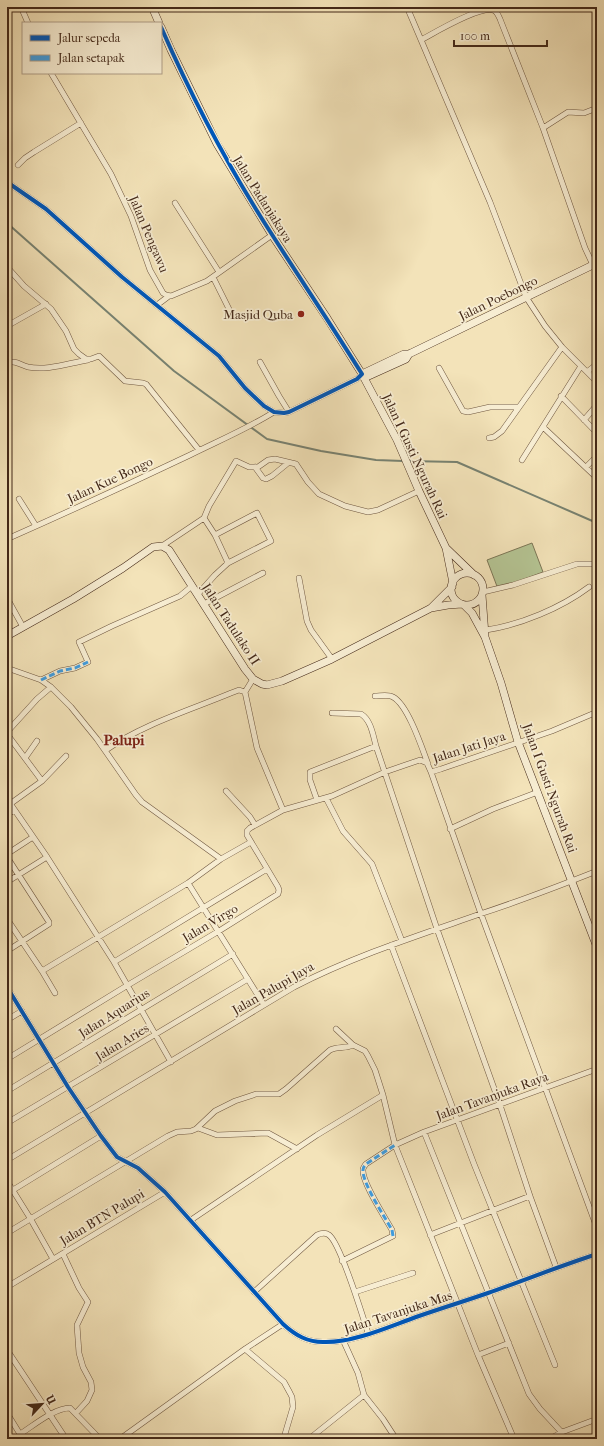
<svg xmlns="http://www.w3.org/2000/svg" width="604" height="1446" viewBox="0 0 604 1446" font-family="'IM FELL French Canon',serif">
<rect width="100%" height="100%" fill="#f3e3b9"/>
<filter id="stains"><feTurbulence type="fractalNoise" baseFrequency=".005" numOctaves="4"/><feColorMatrix values="0 0 0 0 .2 0 0 0 0 .09 0 0 0 0 .02 0 0 0 .5 -.17"/></filter>
<radialGradient id="worn" r=".72"><stop offset=".6" stop-color="#630" stop-opacity="0"/><stop offset="1" stop-color="#630" stop-opacity=".3"/></radialGradient>
<path fill="#b5c594" stroke="#7c7656" d="M532,543L543,572L498,589L487,560Z"/>
<g fill="none" stroke-linecap="round" stroke-linejoin="round">
<path stroke="#788271" stroke-width="2" d="M7,223L174,371L267,439L321,451L376,460L403,461
M408,461L457,462L597,523"/>
<defs>
<path id="street" d="M21,7L28,23
M407,7L490,202L526,297L545,326L562,347L597,382
M421,40C434,33 479,6 493,10C497,11 498,15 500,19L543,128L585,248L593,265
M51,73L111,174L131,216L150,270L163,293L166,295L171,296L207,281L272,235
M543,128L568,112L584,113L597,108
M18,165L25,158L34,152L81,123
M7,182L46,209L122,277L219,356L245,388L264,406L274,412L284,413L289,412L357,379L362,374
M175,203L219,272
M7,267L24,286L51,309L66,331L74,349L79,354L86,359H91L99,356L125,381L143,383L146,384L199,450
M213,277L229,309
M157,305L169,296
M7,326L46,304
M260,362L279,396L289,412
M7,363C16,360 20,365 28,367C47,371 69,363 88,360
M439,368L463,411L468,412L490,407H519
M587,372L597,364
M561,396L597,433
M584,420L597,405
M543,427L597,478
M489,438L494,437L502,431L562,347
M522,460L581,366
M255,467L263,478L266,479L272,476L288,463
M586,467L597,456
M19,499L36,526
M204,518L215,535L228,563L271,541L257,513L215,535
M7,539C68,512 129,484 190,455C218,441 247,429 274,412
M162,546L204,518L209,506L236,461L249,467H258L268,460L275,459L296,464L308,482L319,494L345,506L368,512L378,510L419,491
M299,578L307,621L311,630L332,659
M483,592L513,585L577,564H595
M198,594L215,575L228,563
M7,598L23,627
M204,604L263,573
M486,630C520,625 561,608 589,587
M7,668L41,680L51,687L71,707L97,739L136,795L142,802L221,859
M41,680L60,671L75,668L88,662L79,642L112,626L180,596L192,586
M375,696C380,696 389,694 393,697C408,705 422,748 428,764
M332,713L361,714C371,720 373,735 376,746
M7,732L37,699L51,687
M7,734L42,781L10,804
M106,750C141,725 190,710 231,693L239,690L245,692
M25,758L37,741
M431,772L481,914L597,1228
M42,781L66,756
M226,791L250,817L255,825
M326,798L343,831L372,864L402,941
M7,799L47,857L114,962L171,1062
M317,800L310,780V772L376,746L437,929L500,1105L530,1196L556,1267
M283,810L332,796L385,772L420,760L427,763L431,772L441,769L552,731L597,712
M7,815L14,810
M450,829L493,809L538,792
M7,854L33,837
M7,857L49,922V924L7,951
M7,882L47,857
M188,883L264,1005
M7,919L42,971L55,993
M391,945L474,1164L555,1365
M114,962L267,869
M42,971L188,883L221,859L251,842
M7,987L68,1087L101,1136L117,1157L138,1168L165,1192L283,1324C295,1335 308,1343 326,1342C356,1342 390,1326 419,1316C442,1308 465,1301 488,1293C525,1280 560,1266 597,1254
M7,1020L22,1011
M336,1029L353,1045L365,1051L368,1056L375,1070L383,1095L395,1145L478,1355L514,1439
M7,1059L128,985L219,931L278,894L279,890L278,887L247,835V831L250,828L283,810L257,748L245,692L253,679
M7,1091L233,954
M7,1123L248,979
M198,1128L217,1135L268,1133L297,1149
M424,1132L529,1394L540,1409L568,1439
M7,1160L294,987C354,956 417,936 480,914C520,901 559,886 597,871
M7,1181L30,1218L53,1259
M13,1190L101,1136
M191,1220L317,1135L383,1095
M7,1233L168,1136L177,1132L191,1131L196,1129L215,1111L235,1101L256,1094H279L286,1089L330,1050C338,1046 346,1049 353,1045
M430,1235L530,1196
M63,1254L79,1288L88,1302L77,1325L79,1353L83,1367L91,1382L92,1390L87,1401L76,1413
M342,1261L393,1236L392,1230C385,1217 362,1183 363,1170C363,1167 364,1167 366,1164L395,1145L424,1132L597,1069
M7,1287L165,1192
M254,1292L317,1235C321,1233 325,1232 329,1235C340,1243 363,1317 368,1333
M355,1292L413,1273
M343,1340L358,1373L364,1395L383,1419L396,1439
M245,1349L284,1382L290,1393L292,1397L293,1407L285,1434
M7,1350L66,1439
M478,1355L509,1343
M7,1413L23,1439
M20,1434C33,1426 54,1408 70,1408L100,1439
M120,1439L245,1349L283,1324
M309,1439L364,1395
M550,1439L562,1432L597,1419"/>
<path id="secondary" d="M152,7L159,23
M161,27L171,50L217,144L272,235L327,318L362,374L397,440L419,491L446,548L453,583
M362,374L404,354H409L597,263
M364,378L406,359L409,354
M446,548L474,575
M451 589a16 16 0 1 1 32 0a16 16 0 1 1-32 0Z
M482,595L485,635
M464,605L472,613L485,637L501,683L518,742L597,947
M431,608L448,605L462,604
M7,636L73,599L123,568L153,547L162,546L169,550L245,669L253,679L262,684L267,685L282,681L332,659L431,608L452,587"/>
</defs>
<use href="#street" stroke="#6f5740" stroke-width="6"/>
<use href="#secondary" stroke="#432818" stroke-width="8"/>
<use href="#street" stroke="#f7edd2" stroke-width="5"/>
<use href="#secondary" stroke="#f7edd2" stroke-width="7"/>
<path stroke="#3f9cdf" stroke-width="3" stroke-dasharray="6 3" stroke-linecap="butt" d="M41,680L60,671L75,668L88,662
M393,1236L392,1230C385,1217 362,1183 363,1170C363,1167 364,1167 366,1164L395,1145"/>
<defs>
<path id="cycleway" d="M7,182L46,209L122,277L219,356L245,388L264,406L274,412L284,413L289,412L357,379L362,374C332,326 301,280 271,233C229,168 192,98 161,27
M7,987L68,1087L101,1136L117,1157L138,1168L165,1192L283,1324C295,1335 308,1343 326,1342C356,1342 390,1326 419,1316C442,1308 465,1301 488,1293C525,1280 560,1266 597,1254"/>
</defs>
<use href="#cycleway" stroke="#f7edd2" stroke-width="6"/>
<use href="#cycleway" stroke="#0057b8" stroke-width="4"/>
</g>
<circle fill="#8f2418" stroke="#f7edd2" stroke-width="1.5" cx="301" cy="314" r="4"/>
<g text-anchor="middle" dominant-baseline="central" stroke-width="3.5" stroke-linejoin="round" paint-order="stroke">
<g font-size="13" fill="#432818" stroke="#f7edd2">
<text transform="translate(263 199) rotate(58)">Jalan Padanjakaya</text>
<text transform="translate(149 234) rotate(67)">Jalan Pengawu</text>
<text transform="translate(498 298) rotate(-26)">Jalan Poebongo</text>
<text transform="translate(415 456) rotate(65)">Jalan I Gusti Ngurah Rai</text>
<text transform="translate(110 480) rotate(-25)">Jalan Kue Bongo</text>
<text transform="translate(231 624) rotate(57)">Jalan Tadulako II</text>
<text transform="translate(469 747) rotate(-18)">Jalan Jati Jaya</text>
<text transform="translate(550 788) rotate(70)">Jalan I Gusti Ngurah Rai</text>
<text transform="translate(210 923) rotate(-31)">Jalan Virgo</text>
<text transform="translate(273 988) rotate(-30)">Jalan Palupi Jaya</text>
<text transform="translate(114 1013) rotate(-32)">Jalan Aquarius</text>
<text transform="translate(122 1042) rotate(-31)">Jalan Aries</text>
<text transform="translate(492 1096) rotate(-20)">Jalan Tavanjuka Raya</text>
<text transform="translate(102 1217) rotate(-31)">Jalan BTN Palupi</text>
<text transform="translate(398 1312) rotate(-18)">Jalan Tavanjuka Mas</text>
</g>
<g font-size="13" fill="#432818" stroke="#f7edd2" text-anchor="end">
<text x="293" y="314">Masjid Quba</text>
</g>
<g font-size="15" font-weight="bold" fill="#7a1f14" stroke="#f7edd2">
<text x="124" y="740">Palupi</text>
</g>
</g>
<rect width="604" height="1446" fill="none" stroke="#f3e3b9" stroke-width="24"/>
<rect x="8" y="8" width="588" height="1430" fill="none" stroke="#432818" stroke-width="2"/>
<rect x="12" y="12" width="580" height="1422" fill="none" stroke="#432818"/>
<rect x="22" y="22" width="140" height="52" fill="#f7edd2" stroke="#af9e88"/>
<rect x="30" y="35" width="20" height="6" fill="#0057b8" stroke="#af9e88"/>
<text x="58" y="42" font-size="12" fill="#432818">Jalur sepeda</text>
<rect x="30" y="55" width="20" height="6" fill="#3f9cdf" stroke="#af9e88"/>
<text x="58" y="62" font-size="12" fill="#432818">Jalan setapak</text>
<g transform="translate(42 1404) rotate(64)" stroke="#f7edd2" stroke-width="3" paint-order="stroke">
<path d="M0-3L7 15L0 10L-7 15Z" fill="#432818"/>
<text y="-6" font-size="11" font-weight="bold" text-anchor="middle" fill="#432818">U</text>
</g>
<path d="M454 40v6h93v-6" fill="none" stroke="#432818" stroke-width="2"/>
<text x="460" y="40" font-size="12" fill="#432818" stroke="#f7edd2" stroke-width="3" paint-order="stroke">100 m</text>
<rect width="100%" height="100%" filter="url(#stains)"/>
<rect width="100%" height="100%" fill="url(#worn)"/>
</svg>
